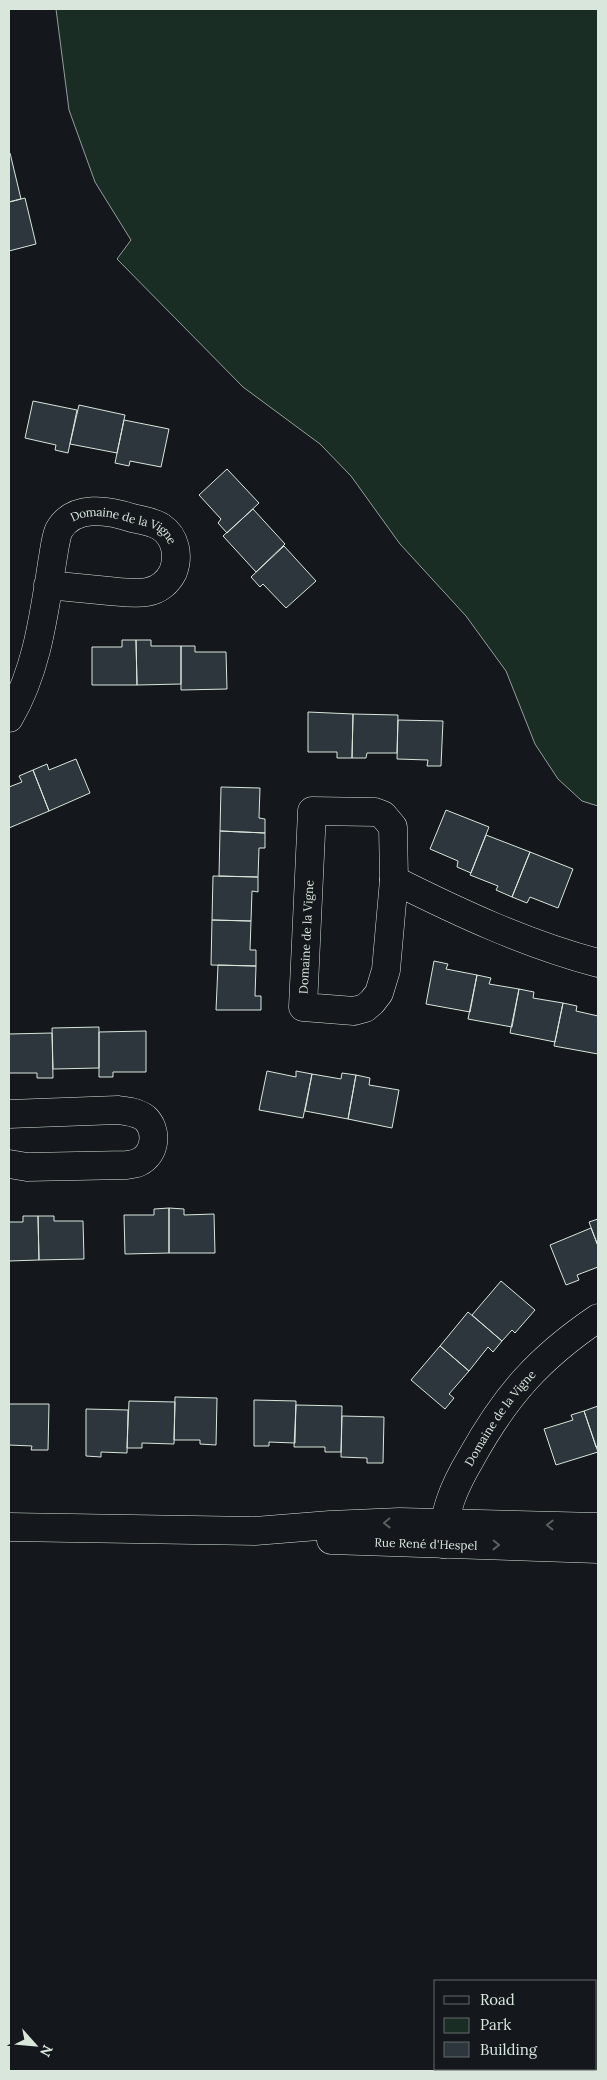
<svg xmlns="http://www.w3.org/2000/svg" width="607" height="2080" viewBox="0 0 607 2080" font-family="Lora,serif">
<rect width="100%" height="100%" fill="#14181c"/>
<path fill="#1a2d24" stroke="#939e99" d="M56,9H598V806L582,801L558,779L535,744L506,671L466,616L400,544L351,476L320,444L243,387L117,259L131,240L95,182L69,110Z"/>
<path fill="#2c363c" stroke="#d8e6dc" d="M10,153L21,199L9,202V154Z
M25,198L36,244L9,251V202Z
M33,401L77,410L68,453L55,450L56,445L25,438Z
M79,405L125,415L117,453L70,444Z
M124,420L169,429L161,467L130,461L129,466L115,463Z
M227,469L259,503L227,533L218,523L221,519L199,495Z
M253,509L285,544L256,572L223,536Z
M284,546L316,581L286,608L263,584L260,587L251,577Z
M122,640H136L137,685H92V647H122Z
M136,640H151V646H181V684L137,685Z
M181,646H195V652H226L227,689L181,690Z
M308,712L353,714L352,758H337V752H308Z
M353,714L398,715L397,753H367L366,758H352Z
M398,720L443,721L441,766H427L428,760L397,759Z
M76,759L90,793L49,811L33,770L47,764L49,770Z
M33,770L49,811L9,828V787L22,782L19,776Z
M221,787L260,788L259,818L265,819V833L220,831Z
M446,810L489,827L471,873L457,867L458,861L430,849Z
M220,831L265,833V848H259L258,877L219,876Z
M486,835L530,852L512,897L496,890L498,886L470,875Z
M530,852L573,869L558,908L530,897L527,903L512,897Z
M213,876L258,877V892L252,891L251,921L212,920Z
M212,920L251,921L250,950H256V966L211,965Z
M434,961L448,964L446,969L477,975L470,1012L426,1004Z
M218,965L256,966L255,996H261V1010H216Z
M477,975L491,978L489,984L519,989L512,1027L468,1019Z
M519,989L534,992L533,998L563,1003L555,1042L510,1033Z
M563,1003L577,1006L576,1011L598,1016V1054L554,1046Z
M99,1027V1068L53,1069L52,1028Z
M146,1031V1072H113V1077H99V1032Z
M52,1033L53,1078H37V1073H9V1034Z
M267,1071L296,1077V1071L312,1074L303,1118L259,1110Z
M342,1073L356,1075L348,1119L305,1111L312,1074L341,1079Z
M356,1075L370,1078L369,1085L399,1090L392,1128L348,1119Z
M169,1208V1253L125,1254L124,1215H154V1209Z
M169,1208L184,1209V1215L214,1214L215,1253H169Z
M23,1216H38L39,1260L9,1261V1222H23Z
M38,1216H54V1221H83L84,1259L39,1260Z
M598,1219V1246L589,1222Z
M591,1228L598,1246V1267L577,1275L579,1280L566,1285L550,1245Z
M501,1281L535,1310L515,1333L512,1330L502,1341L472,1315Z
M468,1312L502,1341L493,1352L488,1347L469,1371L440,1346Z
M440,1346L469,1371L449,1394L454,1398L445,1409L411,1380Z
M175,1397L217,1398L216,1445L200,1444V1440H174Z
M254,1400L296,1401L295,1443L269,1442V1446H254Z
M129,1401L175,1402L174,1444L142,1443V1448H127Z
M9,1404H49L48,1450H31L32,1446L9,1445Z
M296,1405L342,1406L341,1452H325V1447H294Z
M598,1406V1446L596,1447L584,1411Z
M86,1409L128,1410L127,1453L101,1452V1457L86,1456Z
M584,1411L598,1452L556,1465L544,1429L573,1420L571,1415Z
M342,1416L384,1417L383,1463H367V1458L341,1457Z"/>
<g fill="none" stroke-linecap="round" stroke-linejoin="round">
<defs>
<g id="street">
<path id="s1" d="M9,718C40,666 45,603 55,545C56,540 57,534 59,530C74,504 109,510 132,518C141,520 154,522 161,527C176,537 179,556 173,572C168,582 159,590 147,592C135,594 121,592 109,591C89,589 68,587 48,585"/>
<path d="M312,811L375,812L383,815L393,827L394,880L386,970L379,993L372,1002L365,1008L354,1011L303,1007Z"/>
<path d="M394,880C460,913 526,944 598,963"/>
<path d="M9,1114L118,1110C127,1111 137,1112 145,1118C158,1130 156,1154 139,1162C136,1164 131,1164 127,1165L27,1167L9,1164"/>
<path id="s2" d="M444,1544C442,1513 455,1485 471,1458C506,1395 539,1358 598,1318"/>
</g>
<g id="secondary">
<path d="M9,1527L255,1531L330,1525L400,1522L598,1527"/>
<path id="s3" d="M331,1540L598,1549"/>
</g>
</defs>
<use href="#street" stroke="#d8e6dc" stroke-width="29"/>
<use href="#secondary" stroke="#d8e6dc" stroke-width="29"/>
<use href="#street" stroke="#14181c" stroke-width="28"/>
<use href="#secondary" stroke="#14181c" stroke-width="28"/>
</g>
<defs><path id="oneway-chevron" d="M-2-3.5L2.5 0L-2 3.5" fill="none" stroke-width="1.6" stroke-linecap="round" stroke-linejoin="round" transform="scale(1.25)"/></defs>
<g stroke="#59605f">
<use href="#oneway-chevron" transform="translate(387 1523) rotate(179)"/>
<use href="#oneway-chevron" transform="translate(550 1525) rotate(-179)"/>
<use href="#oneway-chevron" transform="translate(496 1545) rotate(1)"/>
</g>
<g text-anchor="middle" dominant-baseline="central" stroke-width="4" stroke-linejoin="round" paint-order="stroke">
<g font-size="12" fill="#d8e6dc" stroke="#14181c">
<text stroke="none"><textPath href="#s1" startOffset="270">Domaine de la Vigne</textPath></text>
<text transform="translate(306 937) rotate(-87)">Domaine de la Vigne</text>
<text stroke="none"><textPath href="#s2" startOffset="141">Domaine de la Vigne</textPath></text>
<text stroke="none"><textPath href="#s3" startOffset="95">Rue René d'Hespel</textPath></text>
</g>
</g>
<rect width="607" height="2080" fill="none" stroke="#d8e6dc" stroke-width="20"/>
<rect x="434" y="1980" width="162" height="90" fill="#14181c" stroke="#626a69"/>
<rect x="444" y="1996" width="25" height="8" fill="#14181c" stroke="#626a69"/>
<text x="480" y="2005" font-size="15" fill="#d8e6dc">Road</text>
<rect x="444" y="2018" width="25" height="15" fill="#1a2d24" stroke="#626a69"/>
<text x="480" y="2030" font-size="15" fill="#d8e6dc">Park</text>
<rect x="444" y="2042" width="25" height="15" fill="#2c363c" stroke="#626a69"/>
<text x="480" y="2055" font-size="15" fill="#d8e6dc">Building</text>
<g transform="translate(35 2045) rotate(117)" stroke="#14181c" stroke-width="4" paint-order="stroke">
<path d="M0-4L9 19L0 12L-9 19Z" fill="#d8e6dc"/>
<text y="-8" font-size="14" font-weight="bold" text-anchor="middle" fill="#d8e6dc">N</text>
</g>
</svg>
